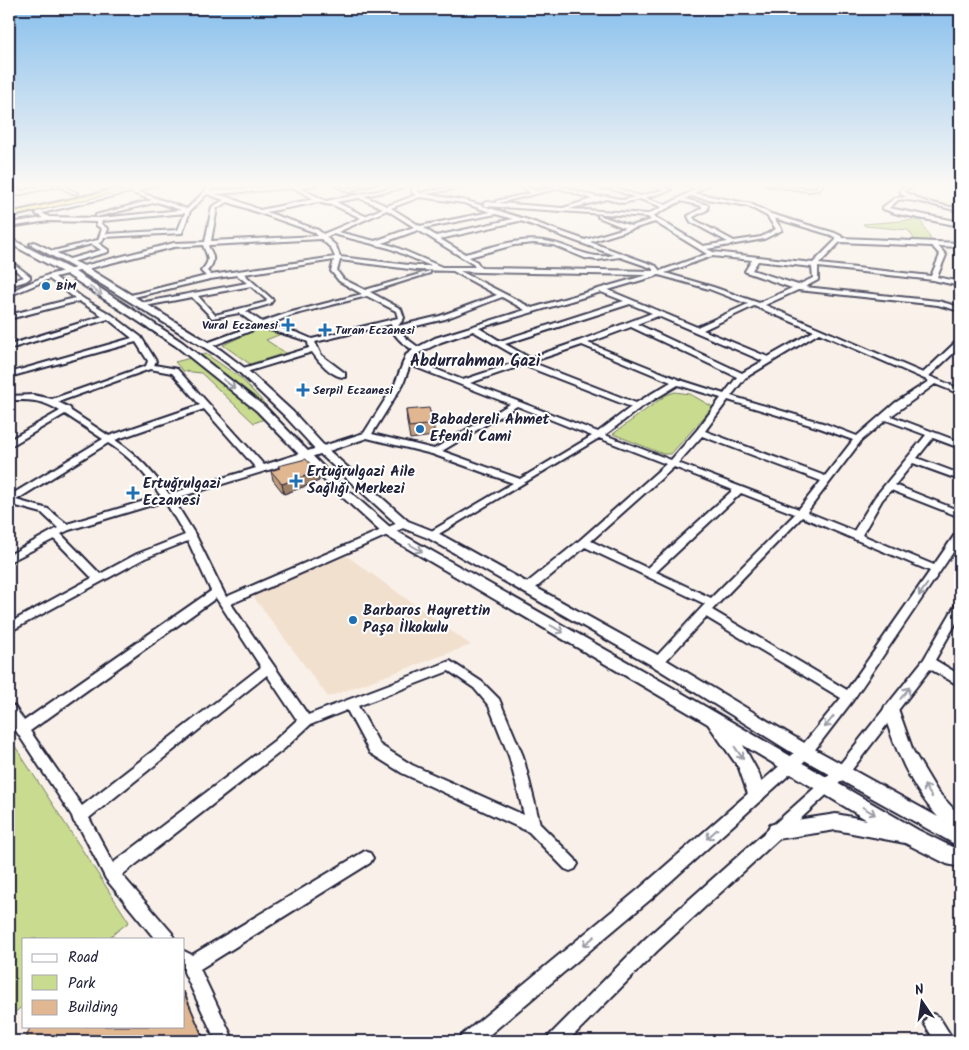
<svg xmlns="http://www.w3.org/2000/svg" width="969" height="1050" viewBox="0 0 969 1050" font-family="Kalam,sans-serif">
<rect width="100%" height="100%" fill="#f9f1e9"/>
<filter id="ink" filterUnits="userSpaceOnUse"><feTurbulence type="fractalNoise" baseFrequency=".02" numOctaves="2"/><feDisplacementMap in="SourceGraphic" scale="10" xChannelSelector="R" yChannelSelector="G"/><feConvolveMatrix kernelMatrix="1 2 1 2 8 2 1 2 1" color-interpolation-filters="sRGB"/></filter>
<g filter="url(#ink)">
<path fill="#f2e0cf" d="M347,556L471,645L328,697L252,595Z"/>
<path fill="#c8db8f" stroke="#757e65" d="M914,220L921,221L932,242L915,240L908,230L865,226L863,224Z
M262,327L281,334L266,340L286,353L250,364L223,345Z
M206,354L241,378L275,415L254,423L201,373L183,371L175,362Z
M675,392L690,394L713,407L671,454H663L613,434L666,395Z
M9,737L129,922L107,939H24V1005L9,1017Z"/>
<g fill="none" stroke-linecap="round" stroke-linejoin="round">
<defs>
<path id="minor" d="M9,184L22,191C30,190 44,184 51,184L49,186L61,185L78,193C72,195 67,189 60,187C49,186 21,195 9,197V195L17,193L9,187Z
M97,184H102L107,187L103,188Z
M154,184H161L136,191L187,209L212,184H216L210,191L319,184L300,188L326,201L403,186V188L364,196L387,206L416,195L412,192L414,184H418L417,191L422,194L424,192L473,184H482L425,194L467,201L528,220L585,240L625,228L598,217V215L631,226L651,220L648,217L486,206L483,204L486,202L497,203L496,201L531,193L517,184H522L536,191L553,188L547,184H552L597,197L607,196L623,200L635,197L609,188L605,189L589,184C596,183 602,187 609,186L640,196L663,190L648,184H654L671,190L645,198L666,205L696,189L680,184L699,187L705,184H710L694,193L751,204L771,214L835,233L841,236L842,238L960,243V247L938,246L946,255L937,277L960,282V286L933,280L818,267V280L805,287L938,301L960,307V311L938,305L798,290L765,305L923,373L957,341H960V347L929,376L960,389V394L935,384L891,416L960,442V448L933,438L917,458L960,474V480L913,463L895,485L960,511V517L891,490L882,500L862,535L934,565L956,533L960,532V542L853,700L810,756L651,899L482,1041H459L462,1035L639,889L800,748L841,698L706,617L662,665L658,667L654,665L652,662L654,659L705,604L585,547L531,592H523L522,589L523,586L580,540L666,464L599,438L432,538L427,535L428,533L513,483L432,454L367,438L311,457L173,499L196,536L226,597L400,522H408L409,524L408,526L231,604L308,715L450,661L482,682L499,699L523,756L540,824L575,859L578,864L575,869L570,871L565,869L529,832L402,773L370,753L347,710L310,725L284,749L122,875L172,933L174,939H155L106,879L81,830L74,822L72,816L9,720V705L14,706L24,721L211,591L188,541L145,558L9,632V623L92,578L54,539L9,562V555L58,528L42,513L9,504V496L103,439L65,414L9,447V440L60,411C41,399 30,400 9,400V396L33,395L52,399L146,366L148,361L136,342L9,377V373L132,338L108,319L9,349V345L103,316L79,301L9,319V315L75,298L49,279L11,295L9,296V292L48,275L174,243L205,242L212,207L224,200L207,194L190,211L182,233L104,237L102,242L98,243L108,250V252L68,263L65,261L66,260L101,250L92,244L52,254L49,252L98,240L102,229L96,225L97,222L48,221L9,227V223L43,218L36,214V212ZM294,188L314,199L260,210L231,198L215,194ZM560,188L592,199L563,208L498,203ZM130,192L152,200L96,215V217L157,202L181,210L100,218L49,217L42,213ZM690,196L748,206L767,216L776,229L761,237L734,241L695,220L693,217L707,210L708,205L685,199ZM420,197L464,203L490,212L420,226L391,208ZM359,198L383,208L365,216L336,202ZM607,199L623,203L640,199L662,207L648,214L569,209ZM681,201L702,206V208L688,216L691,222L728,242L703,246L653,216ZM228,202L314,232L318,236L211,241L217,208ZM319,202L325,204L333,205L361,218L323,234L318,230L266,212ZM387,210L414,227L375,241L338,232ZM185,213L178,230L106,234L108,229L101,224L102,221ZM496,214L513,219L436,236L424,228ZM774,218L831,235L836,238V240L813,263L713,252L707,249L764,239L782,230ZM519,221L524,222L614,255C587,261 570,244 544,241C518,237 490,248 465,254L440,239ZM655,222L707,254L660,271L656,266L590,242ZM418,230L473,264L475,267H442L393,246L382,243ZM333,234L389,248L431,266H417L340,257L336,246L326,237ZM321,239L331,248L335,257L211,275L207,271C216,262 214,256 208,246L209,245ZM840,242L932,246L940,255L931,276L819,264ZM534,243L553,245L585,258L597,260L620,257L652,268L654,271L481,268L477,262L469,257L514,245ZM203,245C207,257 212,259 201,271L206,276L123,297L126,299L210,279L237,275L247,283L140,303L137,305L140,307L192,297L212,318L239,313L256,325L204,344L203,346L207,348L261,327C277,333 293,335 308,342L309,348L240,369L239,371L243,373L312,352C318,361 333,378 345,377V373L321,355L315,342L391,324C392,335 403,344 413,350L406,355L395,384L364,433L264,465L177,369L154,365L156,361L141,337L133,331L112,315L84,299L55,277L174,247ZM712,256L752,260L745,271L746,272L792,288L759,303L713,287L665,273ZM334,260L331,271L339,281L362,294L288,313L262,322L246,311L270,304L273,300L244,274ZM340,260L417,270L453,271L497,295L440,316L398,326L404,318L401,309L370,292L430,273V271L365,290L343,279L337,271ZM758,261L812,267L813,278L798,285L752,270ZM460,271L479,272L647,275L532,308ZM659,275L709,289L748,304L697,327L608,290ZM251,286L267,300L266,302L215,315L198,296ZM601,292L624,301L500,341L479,328ZM367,296L396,311L398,318L312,339L298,333L268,325L292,315ZM502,297L525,310L435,338L418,347L406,338L399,330L445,319ZM630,304L652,313L579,341L530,358L505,344ZM754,306L814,331L768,357L703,330ZM658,316L763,361L742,373L637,324ZM631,327L737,377L724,394L680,380L588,343ZM473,331L523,360L463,380L412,360L413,356L441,342ZM819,333L929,381L895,403L857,436L826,424L731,396L745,378ZM582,345L671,382L636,403L531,362ZM410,365L510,404L434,449L372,434L403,384ZM523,365L631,407L598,432L470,383ZM150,369L172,373L200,405L109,436L71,411L70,408L58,402ZM678,385L721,398L697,430L671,460L605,435L640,408ZM728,400L820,428L853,440L825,476L705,431ZM517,406L592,436L520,479L442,451ZM204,409L256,468L169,494C153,473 138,455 115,440ZM886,420L926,435L875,497L854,531L807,512L861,441ZM702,436L821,481L799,509L678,463ZM108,443C132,458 145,474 161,496L67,524L48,509L16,500ZM674,467L733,490L647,568L591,541ZM741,493L795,514L711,598L656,572ZM165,501L185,535L137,554L100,574L61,534L69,530ZM802,517L930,571L847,690L712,610ZM216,598L261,667L82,806L30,731ZM449,671L474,688L489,706L509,756L524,815L412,765L380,745L358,706ZM267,675L297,720L274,741L113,863L89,818Z
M332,184C338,184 342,188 348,188C358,189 367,183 377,184L351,190L353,192L351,193Z
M765,184L808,189L816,188L819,184H823L819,190L808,191L767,185Z
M912,184H917L905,190V192L923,201L960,209V211C948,209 907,197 898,200C895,202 892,206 889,208L960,222V226L898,214L883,209V207L895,198L907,197L901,194V189Z
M9,260L30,276V278L26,281L9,286V282L24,277L9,265Z
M960,603V616L935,660L960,675V686L930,669L847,776L657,951L568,1041H547L550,1035L645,939L837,768L924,659L956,604Z
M365,851L370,853L373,858L370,863L200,969L234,1041H216L184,972V951L192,955Z
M933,1014L939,1017L954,1041H935L924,1023L927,1017Z"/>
<path id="tertiary" d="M9,238L72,270L182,342L265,407L333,477L391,528L668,685L918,830L956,849H960V867L947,864L905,843L836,830L777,839L770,837L768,831L770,825L777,823L836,814L867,820L743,745L759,774L765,795L762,800L756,803L750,800L739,768L708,724L383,534L325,481L257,411L176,346L66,274L9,243Z
M34,242L86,267L221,350L246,369L293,412L326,448L408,521L436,532L663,658L811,747L938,817C910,786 896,751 883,711L885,706L891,705L897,706L913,751L937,791L960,816V847L799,757L653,666L428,538L400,527L318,452L285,416L240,373L215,354L80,271L32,245L30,244Z"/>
<path id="trunk" d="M139,184H152L9,217V213Z"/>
</defs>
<use href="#minor" stroke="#22223b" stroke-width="4"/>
<use href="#tertiary" stroke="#22223b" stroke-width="4"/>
<use href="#trunk" stroke="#22223b" stroke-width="4"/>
<use href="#minor" fill="#fff" fill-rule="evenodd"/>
<use href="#tertiary" fill="#fff" fill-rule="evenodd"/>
<use href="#trunk" fill="#f5e381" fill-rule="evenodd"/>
</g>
<path fill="#c19d7d" stroke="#22223b" d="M406,410L434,424V436L410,439L407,422Z
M278,466L317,472L319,481L284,494L273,480L271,471L279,468Z"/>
<path fill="#9d8066" stroke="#22223b" d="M317,472L319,481L284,494L282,484Z
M184,991L205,1041H204L184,993Z"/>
<path fill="#e0b791" stroke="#22223b" d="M429,408L434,424L409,427L406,410Z
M306,459L317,472L282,484L271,471L280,468L278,466Z
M184,993L204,1041H26L28,1032L31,1026H184Z"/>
<defs><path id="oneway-shaft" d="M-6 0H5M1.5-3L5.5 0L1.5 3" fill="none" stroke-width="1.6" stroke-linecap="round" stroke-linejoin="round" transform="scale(1.25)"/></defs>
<g stroke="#9c9ca7">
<use href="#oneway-shaft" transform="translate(96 291) rotate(34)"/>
<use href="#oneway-shaft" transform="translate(229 384) rotate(38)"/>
<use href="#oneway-shaft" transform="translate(416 548) rotate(30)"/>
<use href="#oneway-shaft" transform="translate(923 590) rotate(125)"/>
<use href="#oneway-shaft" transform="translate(557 629) rotate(30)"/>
<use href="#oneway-shaft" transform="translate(905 693) rotate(-52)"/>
<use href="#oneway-shaft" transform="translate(829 722) rotate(129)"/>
<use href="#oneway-shaft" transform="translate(739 753) rotate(55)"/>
<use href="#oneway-shaft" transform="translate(928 791) rotate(-123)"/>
<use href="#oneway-shaft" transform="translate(869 811) rotate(31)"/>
<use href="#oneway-shaft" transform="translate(712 834) rotate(138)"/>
<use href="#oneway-shaft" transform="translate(589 941) rotate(140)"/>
</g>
</g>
<linearGradient id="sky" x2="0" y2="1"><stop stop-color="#87bfed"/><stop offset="0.56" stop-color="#fcf9f5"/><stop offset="1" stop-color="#fcf9f5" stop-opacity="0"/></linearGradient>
<rect width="969" height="331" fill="url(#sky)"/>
<g fill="#1f6fb2" stroke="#fff" stroke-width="2">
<circle cx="46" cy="286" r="5"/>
<path d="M285.5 317.5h5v5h5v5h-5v5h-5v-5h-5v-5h5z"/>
<path d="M322.5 322.5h5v5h5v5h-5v5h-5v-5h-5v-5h5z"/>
<path d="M300.5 382.5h5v5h5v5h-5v5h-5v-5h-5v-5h5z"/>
<circle cx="420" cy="429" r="5"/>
<path d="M293.5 473.5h5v5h5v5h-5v5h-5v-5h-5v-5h5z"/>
<path d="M130.5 485.5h5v5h5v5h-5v5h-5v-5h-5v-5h5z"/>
<circle cx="353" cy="620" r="5"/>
</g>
<g text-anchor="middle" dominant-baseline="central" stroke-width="4" stroke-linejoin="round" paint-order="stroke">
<g font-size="12" font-weight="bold" fill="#22223b" stroke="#fff" text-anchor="start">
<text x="56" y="286">BİM</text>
<text x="278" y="325" text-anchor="end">Vural Eczanesi</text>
<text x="335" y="330">Turan Eczanesi</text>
<text x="313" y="390">Serpil Eczanesi</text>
</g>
<g font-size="15" font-weight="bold" fill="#22223b" stroke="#fff" text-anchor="start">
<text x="430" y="420">Babadereli Ahmet<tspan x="430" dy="17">Efendi Cami</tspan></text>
<text x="307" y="472">Ertuğrulgazi Aile<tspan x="307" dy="17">Sağlığı Merkezi</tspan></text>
<text x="143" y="484">Ertuğrulgazi<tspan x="143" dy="17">Eczanesi</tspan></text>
<text x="363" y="611">Barbaros Hayrettin<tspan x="363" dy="17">Paşa İlkokulu</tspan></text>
</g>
<g font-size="16" font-weight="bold" fill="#22223b" stroke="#fff">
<text x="475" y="361">Abdurrahman Gazi</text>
</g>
</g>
<rect width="969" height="1050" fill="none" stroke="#fff" stroke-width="30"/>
<rect x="15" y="15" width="939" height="1020" fill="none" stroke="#22223b" stroke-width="2" filter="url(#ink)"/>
<rect x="22" y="938" width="162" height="90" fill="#ffffff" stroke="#a7a7b1"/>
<rect x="32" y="954" width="25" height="8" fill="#ffffff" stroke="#a7a7b1"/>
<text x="68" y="962" font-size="15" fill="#22223b">Road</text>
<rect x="32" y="975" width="25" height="15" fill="#c8db8f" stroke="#a7a7b1"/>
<text x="68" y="988" font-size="15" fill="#22223b">Park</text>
<rect x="32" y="1000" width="25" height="15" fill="#e0b791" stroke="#a7a7b1"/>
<text x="68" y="1012" font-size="15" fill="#22223b">Building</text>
<g transform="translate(922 1002) rotate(347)" stroke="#ffffff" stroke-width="4" paint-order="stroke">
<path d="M0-4L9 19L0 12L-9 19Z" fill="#22223b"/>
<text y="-8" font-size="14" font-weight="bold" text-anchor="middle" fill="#22223b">N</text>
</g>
</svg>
